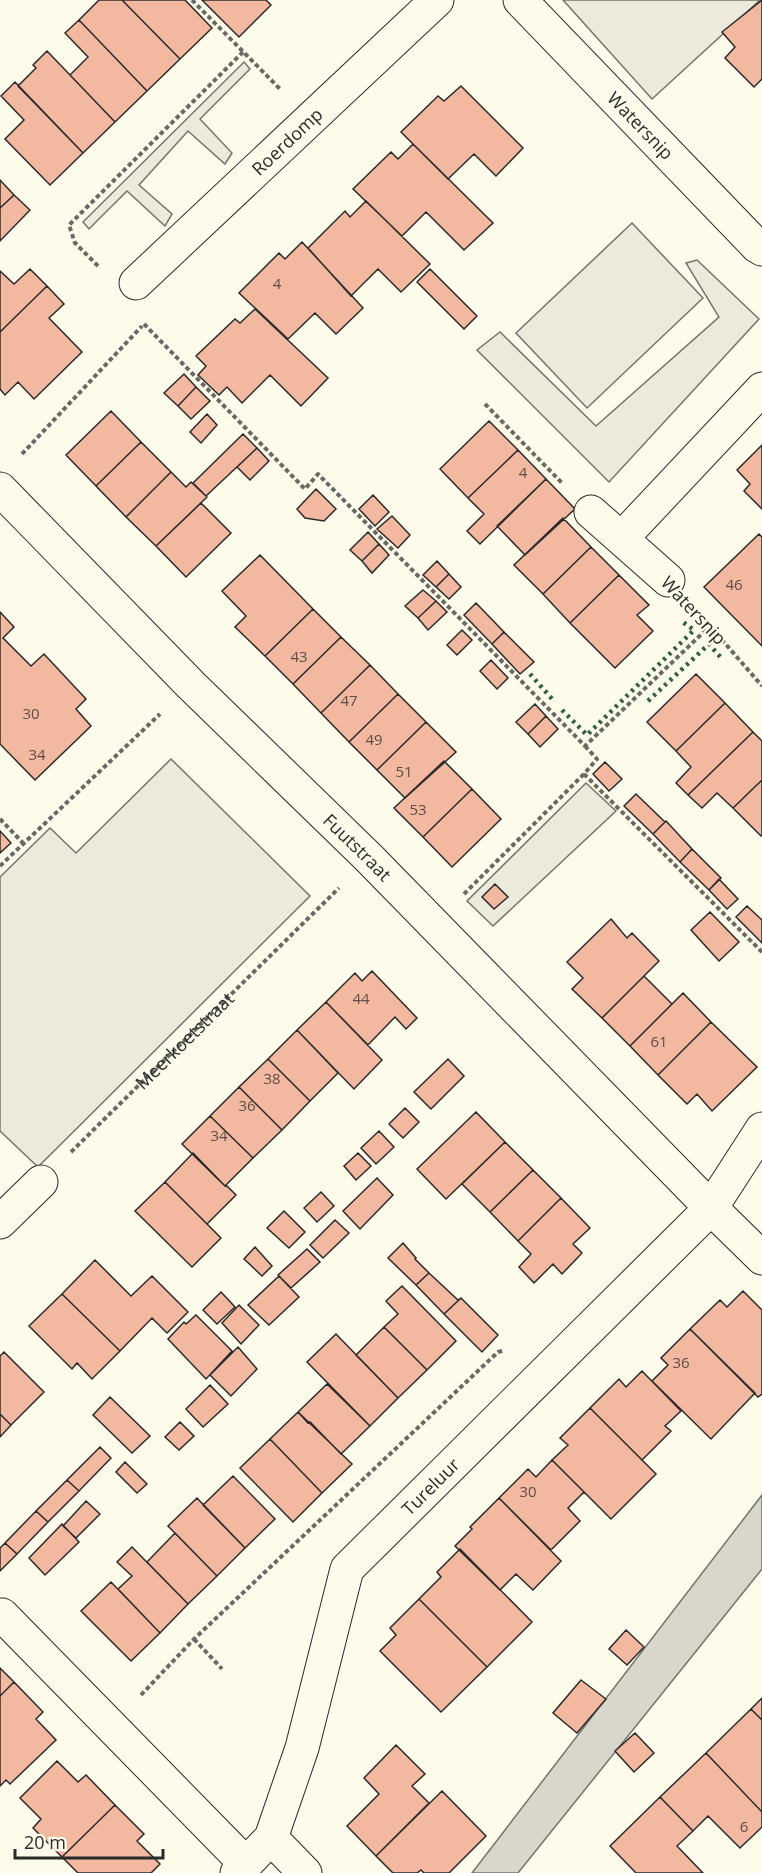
<svg xmlns="http://www.w3.org/2000/svg" width="762" height="1873" viewBox="0 0 762 1873" font-family="'Open Sans',sans-serif">
<rect width="100%" height="100%" fill="#fdfbea"/>
<path fill="#ecebdb" stroke="#74746e" stroke-width="1.5" d="M563,0H760L652,99Z
M244,62L250,69L200,119L232,153L225,164L188,131L139,185L172,214L165,226L127,191L89,229L83,222Z
M632,223L703,298L587,408L516,333Z
M697,260L759,319L609,482L477,350L500,332L596,426L719,317L686,263Z
M171,759L310,896L38,1167L0,1131V877L50,828L76,853Z
M586,783L616,811L493,926L467,901Z"/>
<path fill="#d8d7c9" stroke="#74746e" stroke-width="1.5" d="M762,1495V1569L518,1873H472Z"/>
<path fill="#f2b8a0" stroke="#2b2b2b" stroke-width="1.5" d="M99,0H122L180,59L147,91L79,20Z
M122,0H185L212,28L180,59Z
M202,0H266L271,5L239,37Z
M762,0V79L754,87L725,58L735,47L722,32Z
M79,20L147,91L115,122L47,51L70,75L88,57L65,33Z
M47,51L115,122L83,153L18,86L36,68L33,65Z
M15,82L83,153L50,185L5,139L24,120L1,96Z
M461,86L523,148L496,176L474,154L448,179L401,132L438,96L444,101Z
M413,144L493,223L464,250L426,212L402,236L353,189L391,152L398,159Z
M0,180L14,195L0,208Z
M14,195L30,210L0,241V208Z
M366,201L430,264L401,292L378,269L351,296L308,248L345,211L350,217Z
M302,242L363,308L336,334L315,313L288,339L239,293L279,253L285,259Z
M30,269L47,286L0,332V271L14,284Z
M430,269L477,316L464,329L417,282Z
M47,286L64,304L49,318L82,352L34,399L18,382L5,395L0,389V332Z
M255,309L328,378L301,406L270,375L242,403L227,387L219,395L198,375L206,366L196,356L235,319L240,323Z
M184,374L196,387L178,406L164,393Z
M196,387L210,401L191,419L178,406Z
M111,411L141,442L96,486L66,455Z
M207,414L217,425L201,443L190,432Z
M489,421L518,450L468,498L440,469Z
M243,434L257,448L206,496L193,483Z
M141,442L171,472L126,517L96,486Z
M762,445V509L744,491L750,484L737,470Z
M257,448L269,461L250,480L237,467Z
M518,450L546,479L480,544L467,531L484,514L468,498Z
M171,472L186,487L191,482L207,497L156,546L126,517Z
M546,479L575,509L525,555L497,526Z
M316,489L336,509L324,521L305,518L297,509Z
M373,495L389,512L375,526L359,509Z
M201,503L231,533L186,577L156,546Z
M392,516L410,535L398,548L377,529Z
M563,518L591,547L543,594L514,565Z
M368,532L379,544L362,561L350,550Z
M759,534L762,537V646L704,587Z
M379,544L389,555L372,573L362,561Z
M591,547L619,575L570,623L543,594Z
M260,555L313,609L265,656L235,627L246,616L222,591Z
M437,561L449,574L436,587L423,575Z
M449,574L461,587L449,599L436,587Z
M619,575L649,605L637,615L653,631L615,668L570,623Z
M423,590L436,601L418,618L405,606Z
M436,601L447,612L428,630L418,618Z
M476,603L504,632L492,644L464,615Z
M313,609L341,637L293,684L265,656Z
M0,612L14,627L3,638L31,666L44,654L86,699L76,709L91,726L35,780L0,744Z
M462,630L472,640L457,655L447,645Z
M504,632L534,662L520,674L492,644Z
M341,637L370,665L321,713L293,684Z
M491,660L508,678L497,689L480,671Z
M370,665L398,694L349,742L321,713Z
M696,674L725,703L676,751L647,722Z
M398,694L426,722L377,770L349,742Z
M725,703L753,732L688,795L676,783L691,767L676,751Z
M535,704L546,716L528,734L516,722Z
M546,716L558,729L540,747L528,734Z
M426,722L456,752L405,798L377,770Z
M753,732L762,741V780L733,808L717,793L702,808L688,795Z
M444,761L472,789L423,837L394,808Z
M605,762L622,779L609,791L593,774Z
M762,780V835L761,836L733,808Z
M472,789L501,819L452,867L423,837Z
M636,794L665,822L653,834L624,806Z
M666,821L692,849L680,862L653,834Z
M0,831L11,843L0,853Z
M692,849L721,878L709,890L680,862Z
M719,879L738,899L727,909L709,890Z
M495,884L508,897L494,909L482,897Z
M747,906L762,920V943L736,917Z
M710,912L739,942L719,961L691,930Z
M611,919L627,938L632,933L659,961L602,1018L572,989L583,978L567,962Z
M372,971L417,1018L406,1029L395,1017L368,1045L326,1002L355,973L362,981Z
M644,976L672,1004L630,1046L602,1018Z
M683,993L711,1022L658,1075L630,1046Z
M326,1002L382,1060L354,1089L297,1030Z
M711,1022L757,1067L712,1111L697,1094L687,1104L658,1075Z
M297,1030L338,1073L310,1101L268,1059Z
M268,1059L310,1101L282,1130L239,1087Z
M448,1059L464,1076L431,1109L414,1092Z
M239,1087L282,1130L253,1158L210,1116Z
M405,1108L419,1122L403,1138L389,1124Z
M476,1112L505,1142L446,1199L417,1169Z
M210,1116L253,1158L225,1186L182,1144Z
M379,1131L394,1147L376,1164L361,1148Z
M505,1142L533,1170L490,1212L462,1184Z
M193,1153L225,1186L226,1185L236,1195L207,1224L165,1182Z
M358,1153L371,1166L356,1180L344,1166Z
M533,1170L561,1198L518,1241L490,1212Z
M377,1178L393,1195L360,1229L343,1211Z
M165,1182L221,1238L192,1267L135,1211Z
M321,1192L334,1206L317,1222L304,1208Z
M561,1198L590,1228L573,1244L582,1253L562,1274L553,1264L534,1283L519,1267L531,1254L518,1241Z
M284,1211L305,1232L289,1248L267,1228Z
M335,1220L349,1233L323,1258L310,1245Z
M403,1243L416,1258L415,1259L429,1273L416,1285L388,1258Z
M255,1247L272,1266L262,1276L244,1259Z
M307,1249L320,1262L291,1288L278,1275Z
M95,1260L131,1296L152,1276L188,1312L167,1333L152,1318L120,1351L62,1294Z
M429,1273L458,1300L461,1298L444,1314L416,1285Z
M279,1276L299,1297L269,1325L248,1305Z
M402,1286L456,1341L427,1370L384,1327L398,1314L386,1301Z
M743,1291L762,1310V1394L758,1397L690,1329L720,1300L727,1307Z
M221,1292L235,1307L217,1324L203,1310Z
M62,1294L120,1351L92,1379L77,1363L72,1369L29,1326Z
M461,1298L498,1335L482,1352L444,1314Z
M239,1305L259,1325L241,1344L222,1323Z
M196,1315L232,1351L206,1379L168,1339L184,1322L186,1324Z
M384,1327L427,1370L398,1398L356,1355Z
M690,1329L755,1393L711,1439L652,1381L668,1365L661,1358Z
M336,1334L398,1398L370,1426L307,1362Z
M238,1347L257,1369L231,1396L210,1375Z
M4,1352L44,1392L11,1425L0,1414V1356Z
M642,1371L681,1411L665,1426L671,1431L642,1460L590,1408L619,1379L626,1387Z
M327,1384L370,1426L341,1454L310,1422L308,1423L298,1412Z
M210,1385L228,1404L203,1427L186,1409Z
M110,1397L150,1436L132,1453L93,1415Z
M590,1408L656,1474L611,1519L552,1460L568,1445L560,1438Z
M298,1412L352,1464L322,1493L270,1439Z
M0,1414L11,1425L0,1437Z
M180,1422L194,1436L179,1450L165,1437Z
M270,1439L322,1493L293,1522L240,1468Z
M100,1447L111,1458L79,1491L67,1480Z
M552,1460L584,1492L568,1508L580,1521L551,1550L499,1498L528,1469L536,1477Z
M125,1462L147,1484L137,1493L116,1472Z
M233,1476L275,1519L245,1548L203,1505Z
M67,1480L79,1491L48,1522L36,1511Z
M197,1498L245,1548L217,1576L168,1526Z
M499,1498L561,1561L533,1590L516,1574L500,1590L455,1546L472,1529L470,1527Z
M86,1501L100,1514L76,1538L63,1526Z
M36,1511L48,1522L17,1554L5,1543Z
M62,1524L79,1542L45,1575L29,1558Z
M175,1533L217,1576L188,1604L147,1562Z
M5,1543L17,1554L0,1571V1548Z
M132,1547L188,1604L160,1633L118,1589L132,1576L117,1562Z
M460,1549L532,1622L487,1667L419,1599L441,1577L437,1572Z
M111,1582L160,1633L131,1661L81,1611Z
M419,1599L487,1667L441,1712L380,1651L396,1635L390,1628Z
M626,1630L644,1647L627,1665L609,1649Z
M0,1668L14,1682L0,1696Z
M581,1680L606,1699L577,1733L553,1713Z
M14,1682L43,1712L36,1719L56,1740L10,1784L6,1780L0,1786V1696Z
M762,1698V1720L751,1709Z
M751,1709L762,1720V1812L706,1753Z
M635,1733L654,1753L634,1772L615,1751Z
M396,1745L425,1774L412,1786L429,1803L376,1856L347,1826L379,1794L364,1778Z
M706,1753L762,1812V1827L740,1848L708,1816L693,1831L660,1797Z
M57,1761L78,1782L86,1775L115,1805L62,1857L33,1828L41,1819L20,1798Z
M442,1791L486,1836L449,1873H424L421,1870L417,1873H393L376,1856Z
M660,1797L693,1831L677,1846L703,1873H636L610,1846Z
M115,1805L144,1834L137,1841L160,1864L151,1873H78L62,1857Z"/>
<g fill="none" stroke-linecap="round" stroke-linejoin="round">
<defs>
<g id="street">
<path id="s2" d="M520,0L757,246L762,249"/>
<path id="s3" d="M136,283L437,0"/>
<path id="s4" d="M0,489L191,685L369,858L711,1208L762,1258"/>
<path d="M591,512L668,580"/>
<path d="M622,538L762,389"/>
<path d="M0,1222L41,1182"/>
<path d="M2,1615L246,1864"/>
<path d="M271,1838L305,1873"/>
<path id="s5" d="M237,1873L271,1838L302,1748L347,1569L711,1208L762,1129"/>
</g>
</defs>
<use href="#street" stroke="#2b2b2b" stroke-width="35"/>
<g stroke="#6a6964" stroke-width="4" stroke-dasharray="4.5 3" stroke-linecap="butt">
<path d="M192,0L280,89"/>
<path d="M98,266L75,243L69,225L243,52"/>
<path d="M144,324L305,489L318,474L585,746L711,625"/>
<path d="M485,404L562,483"/>
<path d="M22,454L142,326"/>
<path d="M697,611L762,686"/>
<path d="M585,746L597,759L584,774L762,952"/>
<path d="M0,819L23,843"/>
<path d="M0,866L160,714"/>
<path d="M464,894L584,774"/>
<path id="s1" d="M71,1152L339,888"/>
<path d="M194,1639L222,1669"/>
<path d="M141,1695L194,1639L498,1352L505,1350"/>
</g>
<use href="#street" stroke="#fdfbea" stroke-width="33"/>
<path stroke="#34623c" stroke-width="4.5" stroke-dasharray="3 4.5" stroke-linecap="butt" d="M530,674L553,700
M648,701L709,644L723,660
M562,710L587,735L694,630L680,620"/>
</g>
<g text-anchor="middle" dominant-baseline="central" stroke-width="4.5" stroke-linejoin="round" paint-order="stroke">
<g font-size="15" fill="#5d4e48">
<text x="277" y="283">4</text>
<text x="523" y="472">4</text>
<text x="734" y="584">46</text>
<text x="299" y="656">43</text>
<text x="349" y="700">47</text>
<text x="31" y="713">30</text>
<text x="374" y="739">49</text>
<text x="37" y="754">34</text>
<text x="404" y="771">51</text>
<text x="418" y="809">53</text>
<text x="361" y="998">44</text>
<text x="659" y="1041">61</text>
<text x="272" y="1078">38</text>
<text x="247" y="1105">36</text>
<text x="219" y="1135">34</text>
<text x="681" y="1362">36</text>
<text x="528" y="1491">30</text>
<text x="744" y="1826">6</text>
</g>
<g font-size="18" fill="#2b2b2b" stroke="#fdfbea">
<text stroke="none"><textPath href="#s2" startOffset="174">Watersnip</textPath></text>
<text stroke="none"><textPath href="#s3" startOffset="207">Roerdomp</textPath></text>
<text transform="translate(694 610) rotate(47)">Watersnip</text>
<text stroke="none"><textPath href="#s4" startOffset="506">Fuutstraat</textPath></text>
<text stroke="none"><textPath href="#s1" startOffset="159">Meerkoetstraat</textPath></text>
<text stroke="none"><textPath href="#s5" startOffset="446">Tureluur</textPath></text>
</g>
</g>
<path d="M15 1849v9h148v-9" fill="none" stroke="#2b2b2b" stroke-width="3"/>
<text x="24" y="1849" font-size="18" fill="#2b2b2b" stroke="#fdfbea" stroke-width="4.5" paint-order="stroke">20 m</text>
</svg>
